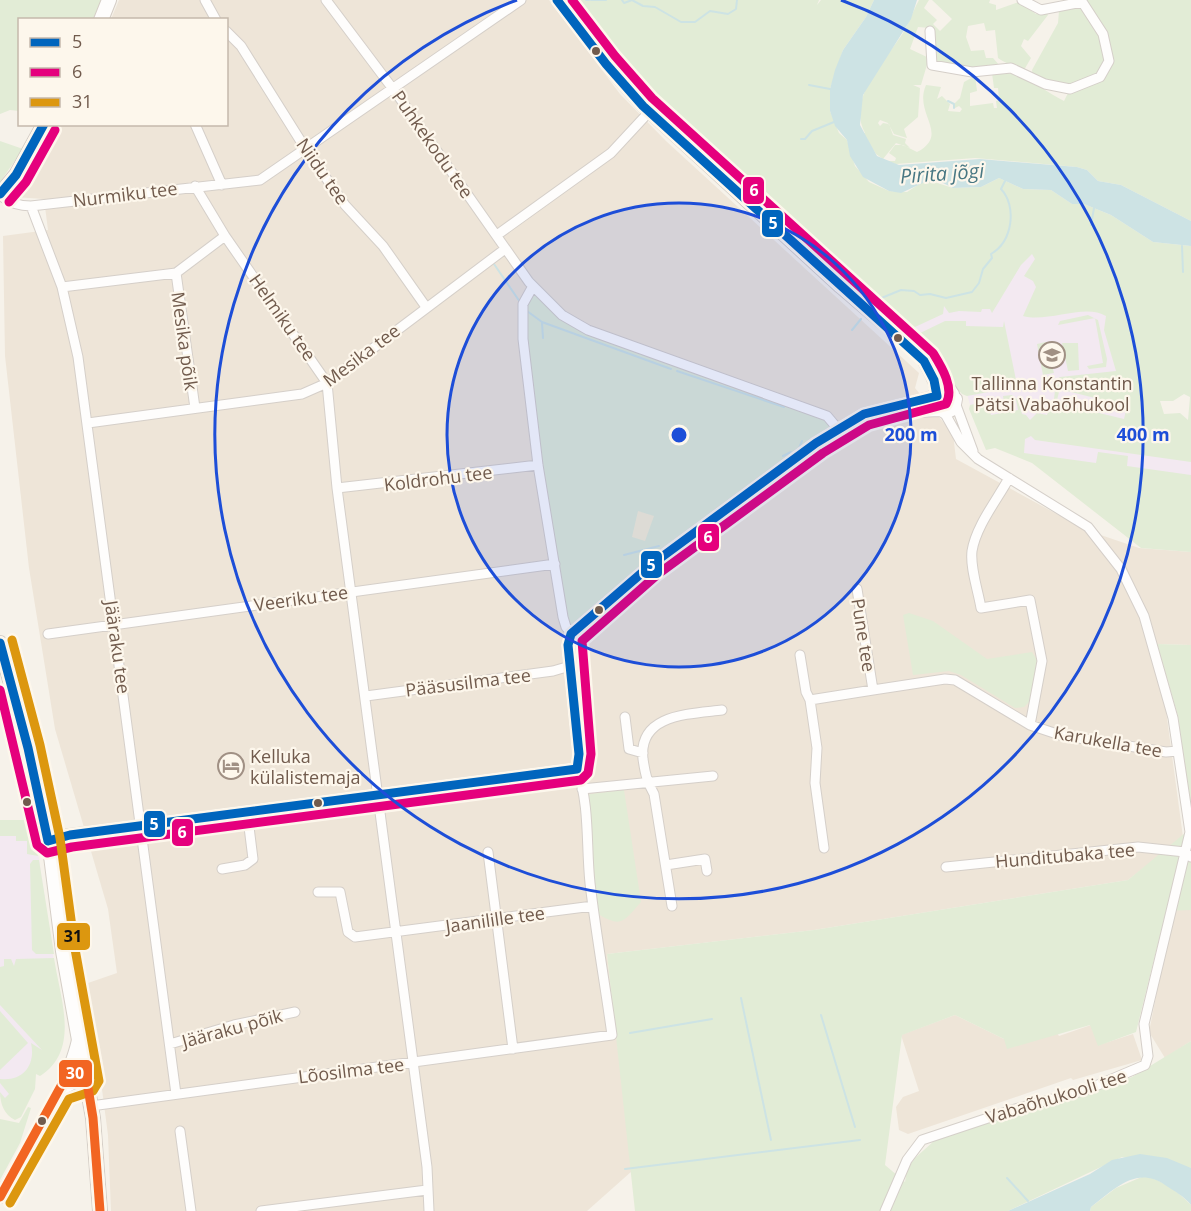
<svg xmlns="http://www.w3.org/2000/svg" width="1191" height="1211" viewBox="0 0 1191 1211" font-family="'Open Sans',sans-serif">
<rect width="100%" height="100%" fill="#f6f2ea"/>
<path fill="#eee5d8" d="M119,0H549L620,94L666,141L919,373L915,388L953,434L956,459L1086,530L1139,548L1191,552V645L1157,644L1183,837L1128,880L814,930L607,954L632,1171L587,1211H111L108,1135L88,983L117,973L108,909L55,729L29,568L5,356L3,236L48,230L44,199L14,197L55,125L226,124V20L111,19Z
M1173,910H1191V1041L1165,1058L1149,1032Z
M955,1015L1004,1039L1057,1033L1059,1036L1091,1025L1099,1045L1133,1034L1142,1060L1073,1080L1071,1078L908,1134L899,1130L896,1107L903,1097L919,1091L901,1035Z"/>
<path fill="#f3e9f1" d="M1030,252L1082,284L1183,315L1177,341L1122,368L1149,414L1191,421V477L1024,454L971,408L967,394L916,337L902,316Z
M0,820H29L39,858L61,1011L41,1057L7,1099L0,1097Z"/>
<path fill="#e2ecd6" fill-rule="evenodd" d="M0,0H101L93,19L20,20L19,111L10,110L0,114Z
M562,0H819L817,5L821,0H874L866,17L843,50L830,89V111L839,133L847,140L855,166L869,182L889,191L907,192L921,183L931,181L953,188L981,187L999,178L1023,189L1051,190L1072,204H1084L1111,215L1153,242L1191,246V462L1035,440L1031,436L1025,439L1024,453L1096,463L1098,452L1128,456L1127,466L1191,475V552L1141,548L1032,463L995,448L986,450L969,409L970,405L996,399L997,403H988L991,415L1018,410L1016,400L1004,402L1003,396L1012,395L1018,400L1022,414L1026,415L1030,420L1037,413L1047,415L1049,409L1053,408L1055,390L1059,392L1057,400L1066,402V405L1124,419L1127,406L1055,388L1060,381L1057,379L1060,377L1116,371L1104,330L1106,316C1085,303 1048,323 1023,316L1036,287L1033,281L1024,276L1035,259L1032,254L1021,265L992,313L990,309H982L981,312L959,311L949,313L944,306L943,314L902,333L754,205L756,195L751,203L668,124V120L665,122L597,46V39H593ZM1184,394L1190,397L1188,420L1180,413L1164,414L1160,401H1173Z
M919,0H929L924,8L937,20L933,24L940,31L952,19L932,0H990L989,3L996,5V10L1019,2L1036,14L1047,13L1048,15L1028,41L1024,39L1021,46L1031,58L1024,70C1015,64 1007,65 998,58L995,30L986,31L984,23L968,26L966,37L971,51L984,50L986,58H993L1000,66L978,70L935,62L930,28L918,27L910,49L929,58L921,85H913L920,88L918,117L904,129L907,138L894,134L888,123L880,120L878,123L880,126L883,123L889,124L893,135L906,139L905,143L910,148L896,143L883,159L876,154L862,133H865C846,98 886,60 903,33C910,21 913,11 919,0Z
M1082,0H1191V221L1121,185L1098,181L1087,170L1077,167L975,158L896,164L886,161H895L896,158L889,153L895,145H903L917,152C951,134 913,114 926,85L941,87L937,99L942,96L950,104L948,111L960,112L962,109L959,106L955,108V103L960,98L964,82L975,76L977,91L970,93V106L993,103L994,108H997L996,101L999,100L998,88H994L992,73C1021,69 1039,88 1064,101L1069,91L1033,77L1032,70L1058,23L1059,11L1077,7Z
M0,141L23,149L0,182Z
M533,295H536L563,318L825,419L830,425V428L572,626L568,625L540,457L524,311Z
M1088,315L1098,320L1107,359L1106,367L1089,369L1087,366L1103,363L1095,318L1058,325L1060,321Z
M945,321H966V326L1003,327L1004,321L1016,380L996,385L994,391L967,396L962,394L912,341L914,336Z
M1046,342L1054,373L1043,375L1037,344Z
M1062,343H1078L1079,370L1068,371Z
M909,613L933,621L987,659L1032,652L1037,660L1030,701L1024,707L1015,708L961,675L949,671L913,675L903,615Z
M1157,644L1191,645V813L1178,716Z
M624,790L641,902C623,922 622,928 598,914L587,797L590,794Z
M0,820H29L38,856L27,854V841H16V836H0Z
M1191,828V910L1166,911L1136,1032L1098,1046L1090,1025L1007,1049L1004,1039L955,1015L902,1035L885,1165L905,1182L907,1169L915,1158L934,1141L979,1123L1080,1095L1132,1077L1191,1041V1168L1122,1157L1008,1211H635L607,954L814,930L1128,880Z
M33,860H39L54,954H36L32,950L30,864Z
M54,958C60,998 81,1050 40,1076L36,1074L35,1089L21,1117L15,1120C4,1115 0,1103 0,1092L5,1098L9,1094L0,1083V1079C23,1082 36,1065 31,1043L42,1050L0,1005V967L4,966V959H11L14,966L16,959Z
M0,1011L28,1043L0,1070Z
M28,1107L31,1108L20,1143L0,1180V1119L19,1123Z
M1144,1176C1161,1179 1179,1192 1191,1205V1211H1090L1091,1207L1116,1188Z"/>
<path fill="#f7efd5" d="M638,511L654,516L645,541L632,537Z"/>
<path fill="#cde3e4" d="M874,0H917L911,19L863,95L860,125L877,156L899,165L980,159L1077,167L1087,170L1098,181L1121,185L1191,221V246L1153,242L1111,215L1084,204H1072L1051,190L1023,189L999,178L981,187L953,188L941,182H925L901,193L889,191L863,177L850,156L847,140L835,126L830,111V89L835,70L843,50L866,17Z
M1140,1154L1167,1158L1191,1168V1205C1184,1196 1174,1191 1165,1185C1136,1165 1114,1190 1091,1207L1090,1211H1008L1090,1174L1112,1160Z"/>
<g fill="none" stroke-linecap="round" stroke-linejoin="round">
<path stroke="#cde3e4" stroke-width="2" d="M586,0H589
M591,0H606
M622,0L624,3L632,0L643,6L655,7L681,22H695L710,11L728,14L736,9L737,0
M809,85L830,89
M948,101L954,104V108
M801,139H805L812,131L834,122
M1091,225L1094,208
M1182,246L1183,272
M494,264L520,302
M871,306L878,304L879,299L901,290L914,291L920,295L930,294L946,298L972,292L979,283L983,269L992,258L991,254C1013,241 1017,206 1001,189L1005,181
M527,311L542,322L671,369
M542,323L543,338
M852,330L861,319
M677,371L784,407
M799,448L802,441
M783,456L791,452
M624,555L659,546
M741,998L771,1140
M821,1015L855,1127
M630,1033L712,1019
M625,1169L860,1140
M1007,1178L1028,1201"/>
<defs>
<path id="minor" d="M205,0L216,20
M326,0L399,97L529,282L562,315L588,330L827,416L838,429
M1022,0L1041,10L1082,2
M226,31L241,46L305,148L345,205L383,246L426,307
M930,31L932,65L972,72L1011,68L1045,84L1070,89L1100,77L1109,61L1103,34L1081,0
M195,124L222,185
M195,186L225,236L327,383L337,488L427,1167L429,1211
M0,195C9,203 19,206 31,206L260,180L521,0
M31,206L62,287L78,357L176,1094
M497,235L611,153L649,112
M176,273L195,408
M533,286L523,304V339L538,465L563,617L566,627L572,633
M62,287L176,273L225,236
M956,405L973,451
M88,423L302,394L327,383L505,249
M1009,478C997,500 976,526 972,551C970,568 978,590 981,608L1030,600L1042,661L1030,725
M337,488L538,465
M48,634L555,564
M800,655L806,692L810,700
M873,690L945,679L955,680L1030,725L1060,735L1166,752L1178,751
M366,696L553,671L570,666
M625,717L629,749L643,753
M582,789L713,776
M824,848L815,783L817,748L810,700L873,690L857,589
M488,852L513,1049
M666,865L705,859L707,871
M946,867L1138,847L1185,852L1191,857
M222,869L245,865L253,859L247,811
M318,892H340L348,932L355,937L593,906
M672,906L654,794C647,782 645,773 643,759C638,714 689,714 722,710
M170,1044L234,1025L295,1012
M91,1106L612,1035C605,984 596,934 590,883C586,846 590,805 577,769
M180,1131L191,1211
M261,1211L427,1190
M885,1211L907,1160L922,1140L1015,1109L1086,1090L1145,1065L1148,1056L1144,1024L1190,832L1173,718L1144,616L1121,569L1088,527L978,459L961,442L944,412"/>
<path id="tertiary" d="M557,0L606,64L643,106L840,287L936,369L953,394
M896,412L939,410
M44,847L52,838L70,835L577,769L579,754L568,645L571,634L651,565L816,443L864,414L929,398L946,391L956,399L954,409L946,413L937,408C935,402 937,399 937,394C937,382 929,371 924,361
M60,1090L73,1083L87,1081
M0,1197C25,1151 67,1090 78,1040"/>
<path id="secondary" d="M101,20L109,0
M0,194L16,175L44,124
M0,643L28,748L51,856L63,951L93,1118L100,1211"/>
</defs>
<use href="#minor" stroke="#d5cfc9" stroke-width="11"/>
<use href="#tertiary" stroke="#d5cfc9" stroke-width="14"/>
<use href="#secondary" stroke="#d5cec6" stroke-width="16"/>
<use href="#minor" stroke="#fefdfc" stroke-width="9"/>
<use href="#tertiary" stroke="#fefdfc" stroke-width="12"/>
<use href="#secondary" stroke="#fefdfc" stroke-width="14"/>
<defs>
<path id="bus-1" d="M0,194L16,175L44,124
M0,643L28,748L48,841L70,835L577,769L579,754L568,645L571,634L651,565L816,443L864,414L937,396L934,380L924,361L643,106L606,64L557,0"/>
<path id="bus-2" d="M9,202L26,182L55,130
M0,690L37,845L47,853L72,847L581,780L588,773L591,754L582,641L658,574L823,453L869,425L946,404C955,388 941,366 933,353L652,98L615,56L572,0"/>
<path id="bus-3" d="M10,1203L69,1099L93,1091L99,1081L75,949L60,838L40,745L12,640"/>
<path id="bus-4" d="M0,1197L66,1077L77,1073L86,1076L93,1118L100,1211"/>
</defs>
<use href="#bus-1" stroke="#fdf7ec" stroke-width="14"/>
<use href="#bus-2" stroke="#fdf7ec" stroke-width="14"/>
<use href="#bus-3" stroke="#fdf7ec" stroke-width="14"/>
<use href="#bus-4" stroke="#fdf7ec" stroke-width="14"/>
<use href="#bus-1" stroke="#0065bd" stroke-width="9"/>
<use href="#bus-2" stroke="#e5007d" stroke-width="9"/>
<use href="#bus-3" stroke="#dc970f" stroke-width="9"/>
<use href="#bus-4" stroke="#f26522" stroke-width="9"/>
</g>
<circle cx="679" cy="435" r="232" fill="#1d4ed8" fill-opacity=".12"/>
<g fill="none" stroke="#1d4ed8" stroke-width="3">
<circle cx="679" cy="435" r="232"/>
<path d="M841 0A464 464 0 1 1 517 0"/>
</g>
<defs>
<symbol id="school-ring" viewBox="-11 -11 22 22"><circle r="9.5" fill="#fdf7ec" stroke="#a09084" stroke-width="1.5"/><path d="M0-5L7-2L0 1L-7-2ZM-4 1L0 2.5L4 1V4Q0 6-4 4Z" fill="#a09084"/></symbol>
<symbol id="hotel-ring" viewBox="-11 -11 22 22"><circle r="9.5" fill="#fdf7ec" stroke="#a09084" stroke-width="1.5"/><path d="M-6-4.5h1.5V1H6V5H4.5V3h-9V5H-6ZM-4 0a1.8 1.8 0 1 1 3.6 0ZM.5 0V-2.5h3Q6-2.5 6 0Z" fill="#a09084"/></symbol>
</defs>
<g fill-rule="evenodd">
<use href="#school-ring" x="1037" y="340" width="30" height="30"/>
<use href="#hotel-ring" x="216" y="751" width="30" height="30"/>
</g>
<g fill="#715b4d" stroke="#fdf7ec" stroke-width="2">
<circle cx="596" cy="51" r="5"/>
<circle cx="898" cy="338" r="5"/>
<circle cx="599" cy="610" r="5"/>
<circle cx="27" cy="802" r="5"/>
<circle cx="318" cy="803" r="5"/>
<circle cx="42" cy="1121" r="5"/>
</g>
<g text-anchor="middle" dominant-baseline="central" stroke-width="4.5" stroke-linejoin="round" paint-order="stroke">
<g font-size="18" fill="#715b4d" stroke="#fdf7ec">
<text transform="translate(433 144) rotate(55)">Puhkekodu tee</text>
<text transform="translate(323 171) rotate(55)">Niidu tee</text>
<text transform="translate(125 194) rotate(-7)">Nurmiku tee</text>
<text transform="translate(283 317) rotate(55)">Helmiku tee</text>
<text transform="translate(185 341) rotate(82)">Mesika põik</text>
<text transform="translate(361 355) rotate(-37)">Mesika tee</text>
<text transform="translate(438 478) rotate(-7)">Koldrohu tee</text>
<text transform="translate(301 598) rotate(-8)">Veeriku tee</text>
<text transform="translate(864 635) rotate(81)">Pune tee</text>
<text transform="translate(118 647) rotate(82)">Jääraku tee</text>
<text transform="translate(468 682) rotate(-7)">Pääsusilma tee</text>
<text transform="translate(1108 741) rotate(10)">Karukella tee</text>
<text transform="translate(1065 855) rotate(-5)">Hunditubaka tee</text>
<text transform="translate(495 919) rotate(-8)">Jaanilille tee</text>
<text transform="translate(232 1028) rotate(-15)">Jääraku põik</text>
<text transform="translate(351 1070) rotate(-7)">Lõosilma tee</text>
<text transform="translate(1056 1096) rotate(-17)">Vabaõhukooli tee</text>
</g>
<g font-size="18" fill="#715b4d" stroke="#fdf7ec">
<text x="1052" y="383">Tallinna Konstantin<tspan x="1052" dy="21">Pätsi Vabaõhukool</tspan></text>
<text x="250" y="756" text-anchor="start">Kelluka<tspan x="250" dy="21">külalistemaja</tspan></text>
</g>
<g font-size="20" font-style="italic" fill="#487783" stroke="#fdf7ec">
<text transform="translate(942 173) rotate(-4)">Pirita jõgi</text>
</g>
</g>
<circle cx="679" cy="435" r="9" fill="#1d4ed8" stroke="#fdf7ec" stroke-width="3"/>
<g font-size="18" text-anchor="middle" font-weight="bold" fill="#1d4ed8" stroke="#fdf7ec" stroke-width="4.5" stroke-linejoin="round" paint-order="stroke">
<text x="911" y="441">200 m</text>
<text x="1143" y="441">400 m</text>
</g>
<g stroke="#fdf7ec" stroke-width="2">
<rect x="742" y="176" width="23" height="29" rx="6" fill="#e5007d"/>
<rect x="761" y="209" width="23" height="29" rx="6" fill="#0065bd"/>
<rect x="697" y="523" width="23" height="29" rx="6" fill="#e5007d"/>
<rect x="640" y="550" width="23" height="29" rx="6" fill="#0065bd"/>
<rect x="143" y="810" width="23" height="28" rx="6" fill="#0065bd"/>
<rect x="171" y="818" width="23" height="29" rx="6" fill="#e5007d"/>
<rect x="56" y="922" width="35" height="29" rx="6" fill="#dc970f"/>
<rect x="58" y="1059" width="35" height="29" rx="6" fill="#f26522"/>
</g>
<g font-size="16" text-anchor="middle" font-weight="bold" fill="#fff">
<text x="754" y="196">6</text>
<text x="773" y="229">5</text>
<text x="708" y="543">6</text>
<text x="651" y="571">5</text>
<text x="154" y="830">5</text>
<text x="182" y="838">6</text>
<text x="75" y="1079">30</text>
</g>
<g font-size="16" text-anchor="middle" font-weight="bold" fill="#111">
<text x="73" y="942">31</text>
</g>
<rect x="18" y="18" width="210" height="108" fill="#fdf7ec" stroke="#c5b9ac" stroke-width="1.5"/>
<rect x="30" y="38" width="30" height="9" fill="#0065bd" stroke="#c5b9ac" stroke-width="1.5"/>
<text x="72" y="48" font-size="18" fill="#715b4d">5</text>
<rect x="30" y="68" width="30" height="9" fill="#e5007d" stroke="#c5b9ac" stroke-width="1.5"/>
<text x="72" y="78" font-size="18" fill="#715b4d">6</text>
<rect x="30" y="98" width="30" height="9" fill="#dc970f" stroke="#c5b9ac" stroke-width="1.5"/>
<text x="72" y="108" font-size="18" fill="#715b4d">31</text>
</svg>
